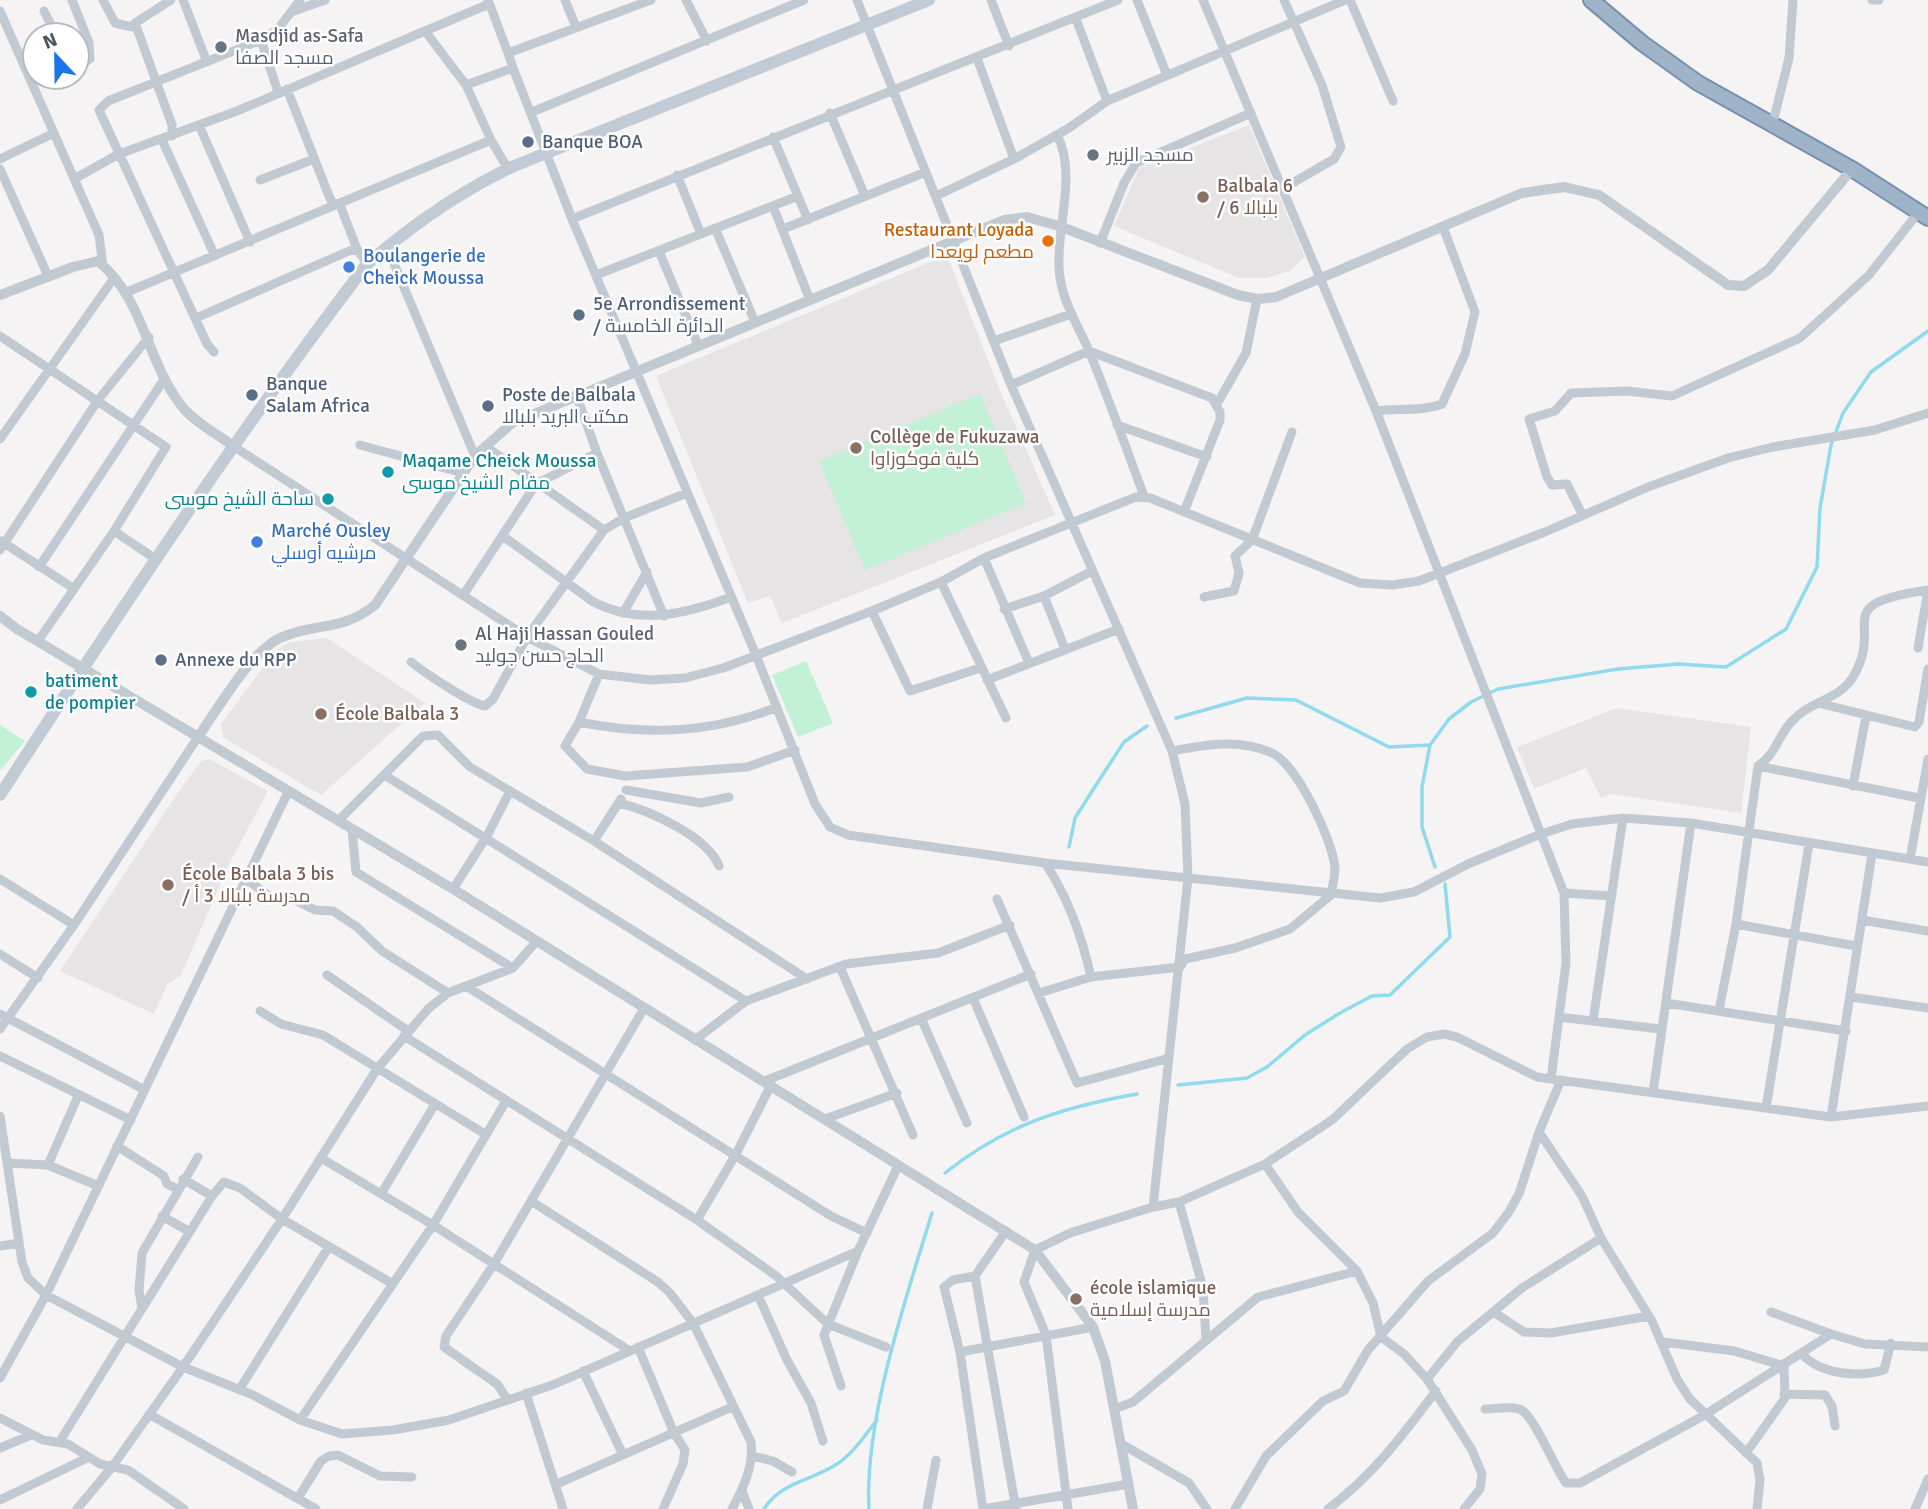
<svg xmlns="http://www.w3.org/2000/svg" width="1928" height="1509" viewBox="0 0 1928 1509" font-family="Signika,Cairo,sans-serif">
<rect width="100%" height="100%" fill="#f5f3f3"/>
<path fill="#e6e4e5" d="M1249,125L1305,257L1290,271L1266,278H1239L1114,226L1139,168Z
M947,255L998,386L1055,515L782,623L770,596L748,603L656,376Z
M327,638L425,703L321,795L224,738L221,724L276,650L291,642Z
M1617,708L1751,727L1741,813L1611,794L1601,798L1586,768L1534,789L1517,747Z
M209,759L268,791L229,864L181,975L167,985L154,1014L60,971L177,794L201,761Z"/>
<path fill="#c3f1d5" d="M980,394L1026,503L865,570L819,461Z
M806,661L833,723L798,737L772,675Z
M0,725L25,741L0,771Z"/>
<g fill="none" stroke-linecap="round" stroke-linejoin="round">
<path stroke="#90daee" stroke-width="3.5" d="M1176,718L1247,698L1296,700L1389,747L1430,745
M1069,847L1075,818L1096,785L1124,742L1147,726
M1435,867L1422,827V787L1430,745L1449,719L1471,702L1498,689L1618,669L1678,664L1726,667L1786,629L1817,567L1820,508L1831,445L1843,413L1871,372L1928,331
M1178,1085L1247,1078L1267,1067L1305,1035L1340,1013L1372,996L1390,995L1450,937L1445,884
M945,1173C1005,1125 1063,1107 1137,1094
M764,1509C781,1482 811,1481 837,1464C853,1454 865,1435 877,1420
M869,1509C864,1421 906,1298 932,1213"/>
<defs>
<path id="trunk" d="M1591,0L1642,43L1698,83L1852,169L1928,218"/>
</defs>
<use href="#trunk" stroke="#7690ad" stroke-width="18"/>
<path stroke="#c1cad2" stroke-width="9" d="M72,0L89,43L90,59L77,67
M103,0L115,23L137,28
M171,0L135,23L172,125V136
M183,0L207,62
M488,0L508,53
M565,0L576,27
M686,0L707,41
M857,0L1011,385L1172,751L1185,804L1188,878L1153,1207
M991,0L1009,46
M1137,0L1167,75
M1203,0L1376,411L1564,893L1566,963L1551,1079
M1350,0L1393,101
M1872,0H1879
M0,11L99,235L103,266
M44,11L56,35
M291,12L325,0
M1076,19L1107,101
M425,31L489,4
M977,58L1014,159
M513,68L508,53L651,0
M32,83L49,77
M287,89L329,196L332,202L340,205L357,249
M278,92L261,40L278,29L300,0
M532,112L804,0
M830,113L865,196
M199,125L250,242
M1772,126L1789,58L1793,0
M1057,135C1077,172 1057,225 1059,267C1060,298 1077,323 1089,351C1109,399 1126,448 1144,496
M773,137L808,220
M162,140L215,256
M491,140L508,169
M0,159L54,133
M0,169L48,276
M677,175L701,234
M74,179L119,154L237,111L425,31L466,85L513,68L572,219L756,655L815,804L830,827L848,835L1045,863L1380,898L1414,892L1468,864L1541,834L1572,824L1623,818L1691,823L1928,862
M260,180L314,159
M1282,189L1334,159L1341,147L1322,85L1284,0
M936,196L1014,159L1069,128L1107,101L1345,0
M773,206L810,300
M572,219L1118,0
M715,228L755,322
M783,229L926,172
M1100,243L1124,183L1136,163L1251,113
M387,247L475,456
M659,251L698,345
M596,275L798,196
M127,292L491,140L466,85
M196,318L349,251L357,249L367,264
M0,336L166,447L114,531L38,641
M994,341L1071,314
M214,352L207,344L99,110L108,101L261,40
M1011,385L1089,351L1212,398L1220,412V420L1184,512
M576,394L597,453L664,616
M1217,404L1246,353L1257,299
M1376,411C1398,408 1421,412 1442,404L1465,354L1475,312L1443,227
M1117,425L1207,457
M0,439L114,278
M360,445L463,473
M233,446L527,637L599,674L650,680L685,678L723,668L872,611L941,582L984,558L1136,497L1150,498L1360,583L1392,585L1419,581L1545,532L1648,487L1728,458L1773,447L1875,430L1928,413
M485,446L604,530
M1582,514L1567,484L1552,485L1547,477L1529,419L1555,411L1571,393L1627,391L1672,396L1800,338L1869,275L1918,213
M114,531L154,558
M503,536L592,601C638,626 686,614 731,597
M1,541L73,588
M0,550L98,400L149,337
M984,558L1029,663
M39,567L165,378
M941,582L1006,718
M464,594L536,484L597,453
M1044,596L1065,649
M1204,597L1234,591L1239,573L1235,556L1252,540L1292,432
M1004,609L1044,596L1092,571
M872,611L910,691L980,668
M623,613L647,572
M1918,648L1928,590
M411,662C428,675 468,702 485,706L493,699L527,637L604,530L624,518L687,493
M599,674L579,722C647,736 713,733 777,707
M987,680L1119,629
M1818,703L1915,727L1919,722L1928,669
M579,722L565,746L587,769L625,776L747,767L795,750
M1758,766L1919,798
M386,776L746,1001
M1853,786L1866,716
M626,790L701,803L729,797
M619,803C649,810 708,837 719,866
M338,821L423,736L438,735L470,767L594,841L807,979
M352,829L356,872L513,968
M594,841L621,799
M1910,859L1928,759
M1045,863C1068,897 1082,937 1091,977
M0,879L74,925
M246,879L273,899H293L315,910L333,911L357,927L382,951L448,993
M453,889L487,836L510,791
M1564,893L1612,896
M997,899L1077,1083L1166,1059
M1862,920L1928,931
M1736,924L1856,946
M0,954L38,978
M840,967L913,1135
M327,975L408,1031
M466,986L831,1216L867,1233
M1039,993L1091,977L1180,967L1185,959L1235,948L1290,929L1331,895C1332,887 1335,877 1335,868C1333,841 1297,764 1272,753C1239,738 1205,745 1172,751
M1851,997L1928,1008
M973,998L1024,1117
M1666,1003L1846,1031
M1719,1010L1736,924L1758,766C1778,752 1777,736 1793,720C1810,701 1839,700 1853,677C1886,622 1826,605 1928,590
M260,1011L281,1024L323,1035L485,1134
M0,1014L145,1090
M1559,1017L1660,1029
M921,1018L967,1123
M1593,1021L1623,818
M0,1029L74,925L198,737
M404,1036L697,1220L775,1275L828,1324L886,1347
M695,1040L746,1001L846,964L938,953L1010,925
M0,1056L131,1120
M765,1081L1031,974
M1653,1093L1691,823
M1766,1108L1809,844
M0,1116L22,1262L28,1278L46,1295L183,1367L253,1395L300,1420L342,1434L393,1430L449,1420L555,1384L858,1251L898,1166
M1831,1117L1872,854
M825,1119L897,1093
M1539,1132L1582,1196L1601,1238L1652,1321L1677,1379L1690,1399L1757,1463L1760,1480L1757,1509
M117,1146L164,1176L167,1184L177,1189
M321,1158L433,1225L630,1351
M7,1163L48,1165L96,1185
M1265,1164L1298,1212L1357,1271L1373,1303L1381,1337L1404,1354L1427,1379L1472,1450L1482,1474L1480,1489L1464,1509
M48,1165L78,1096
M183,1179L212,1196
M381,1194L435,1104
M531,1201L658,1282L670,1293L693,1323L751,1442C754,1466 743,1489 732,1509
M1179,1202L1203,1288L1206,1340
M162,1216L190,1232
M697,1220L736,1154L771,1085
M1006,1231L975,1276L1016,1509
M0,1246L19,1243
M975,1276L953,1280L944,1287L960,1352L983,1509
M1157,1290L1201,1282
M758,1295L787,1360L811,1403L823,1441
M142,1308L139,1290L142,1253L198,1157
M1771,1312L1831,1334
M1495,1313L1524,1332L1551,1333L1649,1316
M1663,1342L1734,1351L1784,1366L1785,1398L1746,1453
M638,1347L674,1433L685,1450L683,1464L663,1509
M960,1352L1093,1327
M1802,1354C1820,1374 1858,1378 1884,1370L1891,1343
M583,1371L623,1455
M0,1378L46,1295L288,792
M1427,1379L1458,1341L1522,1288L1601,1238
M841,1386L824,1335L858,1251
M239,1390L328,1248
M526,1393L563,1509
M1784,1394L1825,1395L1832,1406L1835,1426
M508,1400L497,1384L444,1347L446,1336L494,1264L643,1010
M1114,1409L1133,1402L1258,1297L1357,1271
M1485,1409C1495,1409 1509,1406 1519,1409C1533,1412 1555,1469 1566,1483H1580L1703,1416L1831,1334L1865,1344L1928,1347
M149,1414L316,1509
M0,1418L43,1440L68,1444L100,1464L128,1470L184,1509
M300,1420L433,1225L506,1101
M60,1441L212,1196L224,1182L240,1188L282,1219L393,1284
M1120,1443L1189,1483L1207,1509
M0,1448L31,1435
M753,1456L773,1461L792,1472
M557,1484L732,1407
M742,1491L749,1509
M298,1498L321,1461L329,1456L338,1455L380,1476L412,1477
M0,1500L87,1458
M77,1509L112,1467L183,1367L282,1219L377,1069L428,1009L448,993L513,968L536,942
M927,1509L936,1460
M983,1509L1129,1484
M1068,1509L1046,1335L1024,1282L1035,1250L1070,1233L1153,1207L1179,1202L1265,1164L1332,1120L1407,1049L1427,1037L1444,1034L1457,1037L1537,1077L1831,1117L1928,1106
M1235,1509L1266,1456L1323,1401L1344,1391L1368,1350L1428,1281L1493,1233L1509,1212L1519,1194L1539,1132L1561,1080
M1328,1509C1374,1474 1402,1436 1436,1391
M1915,1509L1928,1479"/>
<path stroke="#c1cad2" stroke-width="10" d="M0,295L73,267L98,261C147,302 146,365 185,410C198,424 217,434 233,446
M0,616L17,629L453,889L1035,1250L1093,1327L1105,1361L1133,1509
M198,737C218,709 250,652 280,638C315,622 342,632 375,605L475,456L512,423L1004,220L1027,217L1059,226L1238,295L1257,299L1276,297L1522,193L1564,187L1599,195L1728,285L1744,286L1768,270L1852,169"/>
<path stroke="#c1cbd6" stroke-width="12" d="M0,795C118,614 236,435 367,264C411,226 461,191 514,166L929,0"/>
<use href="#trunk" stroke="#9fb4c9" stroke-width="14"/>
</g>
<g fill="#6b7280" stroke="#fff" stroke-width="2.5">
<circle cx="221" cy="47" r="7"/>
<circle cx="1093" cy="155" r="7"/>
<circle cx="461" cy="645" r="7"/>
</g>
<g fill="#5c6f8a" stroke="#fff" stroke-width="2.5">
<circle cx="528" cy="142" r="7"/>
<circle cx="579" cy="315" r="7"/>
<circle cx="252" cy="395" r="7"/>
<circle cx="488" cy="406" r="7"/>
<circle cx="161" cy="660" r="7"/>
</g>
<g fill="#8d6e63" stroke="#fff" stroke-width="2.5">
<circle cx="1203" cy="197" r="7"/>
<circle cx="856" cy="448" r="7"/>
<circle cx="321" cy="714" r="7"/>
<circle cx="168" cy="885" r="7"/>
<circle cx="1076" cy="1299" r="7"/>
</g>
<circle fill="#e8710a" stroke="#fff" stroke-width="2.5" cx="1048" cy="241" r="7"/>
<g fill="#3f7fe0" stroke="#fff" stroke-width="2.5">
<circle cx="349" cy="267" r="7"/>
<circle cx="257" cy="542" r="7"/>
</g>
<g fill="#0f9aa8" stroke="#fff" stroke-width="2.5">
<circle cx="388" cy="472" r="7"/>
<circle cx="328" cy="499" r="7"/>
<circle cx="31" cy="692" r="7"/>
</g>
<g text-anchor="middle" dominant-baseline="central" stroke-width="5" stroke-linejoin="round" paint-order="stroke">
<g font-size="19" fill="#5b616d" stroke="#fff" text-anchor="start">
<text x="235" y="36">Masdjid as-Safa<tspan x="235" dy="22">مسجد الصفا</tspan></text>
<text x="1107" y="155">مسجد الزبير</text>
<text x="475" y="634">Al Haji Hassan Gouled<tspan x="475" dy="22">الحاج حسن جوليد</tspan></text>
</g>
<g font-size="19" fill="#4e5e75" stroke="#fff" text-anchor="start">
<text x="542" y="142">Banque BOA</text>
<text x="593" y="304">5e Arrondissement<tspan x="593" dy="22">/ الدائرة الخامسة</tspan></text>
<text x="266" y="384">Banque<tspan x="266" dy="22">Salam Africa</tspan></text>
<text x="502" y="395">Poste de Balbala<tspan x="502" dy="22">مكتب البريد بلبالا</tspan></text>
<text x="175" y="660">Annexe du RPP</text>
</g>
<g font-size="19" fill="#785e54" stroke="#fff" text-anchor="start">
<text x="1217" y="186">Balbala 6<tspan x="1217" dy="22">/ بلبالا 6</tspan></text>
<text x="870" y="437">Collège de Fukuzawa<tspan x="870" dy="22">كلية فوكوزاوا</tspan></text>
<text x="335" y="714">École Balbala 3</text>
<text x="182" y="874">École Balbala 3 bis<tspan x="182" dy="22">/ مدرسة بلبالا 3 أ</tspan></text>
<text x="1090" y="1288">école islamique<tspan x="1090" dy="22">مدرسة إسلامية</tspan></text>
</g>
<g font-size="19" fill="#c56008" stroke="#fff" text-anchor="end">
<text x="1034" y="230">Restaurant Loyada<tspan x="1034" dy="22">مطعم لويعدا</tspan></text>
</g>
<g font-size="19" fill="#366cbe" stroke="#fff" text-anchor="start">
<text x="363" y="256">Boulangerie de<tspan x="363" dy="22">Cheick Moussa</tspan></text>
<text x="271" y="531">Marché Ousley<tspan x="271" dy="22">مرشيه أوسلي</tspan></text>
</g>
<g font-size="19" fill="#0d838f" stroke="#fff" text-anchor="start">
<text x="402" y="461">Maqame Cheick Moussa<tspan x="402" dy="22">مقام الشيخ موسى</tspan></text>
<text x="314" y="499" text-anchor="end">ساحة الشيخ موسى</text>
<text x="45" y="681">batiment<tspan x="45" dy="22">de pompier</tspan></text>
</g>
</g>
<g transform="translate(56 56) rotate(338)"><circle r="33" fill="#ffffff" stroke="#b7bbc0" stroke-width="2"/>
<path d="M0-5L12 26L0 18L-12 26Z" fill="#1a73e8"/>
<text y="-10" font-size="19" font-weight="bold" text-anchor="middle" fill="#4a5661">N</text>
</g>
</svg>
